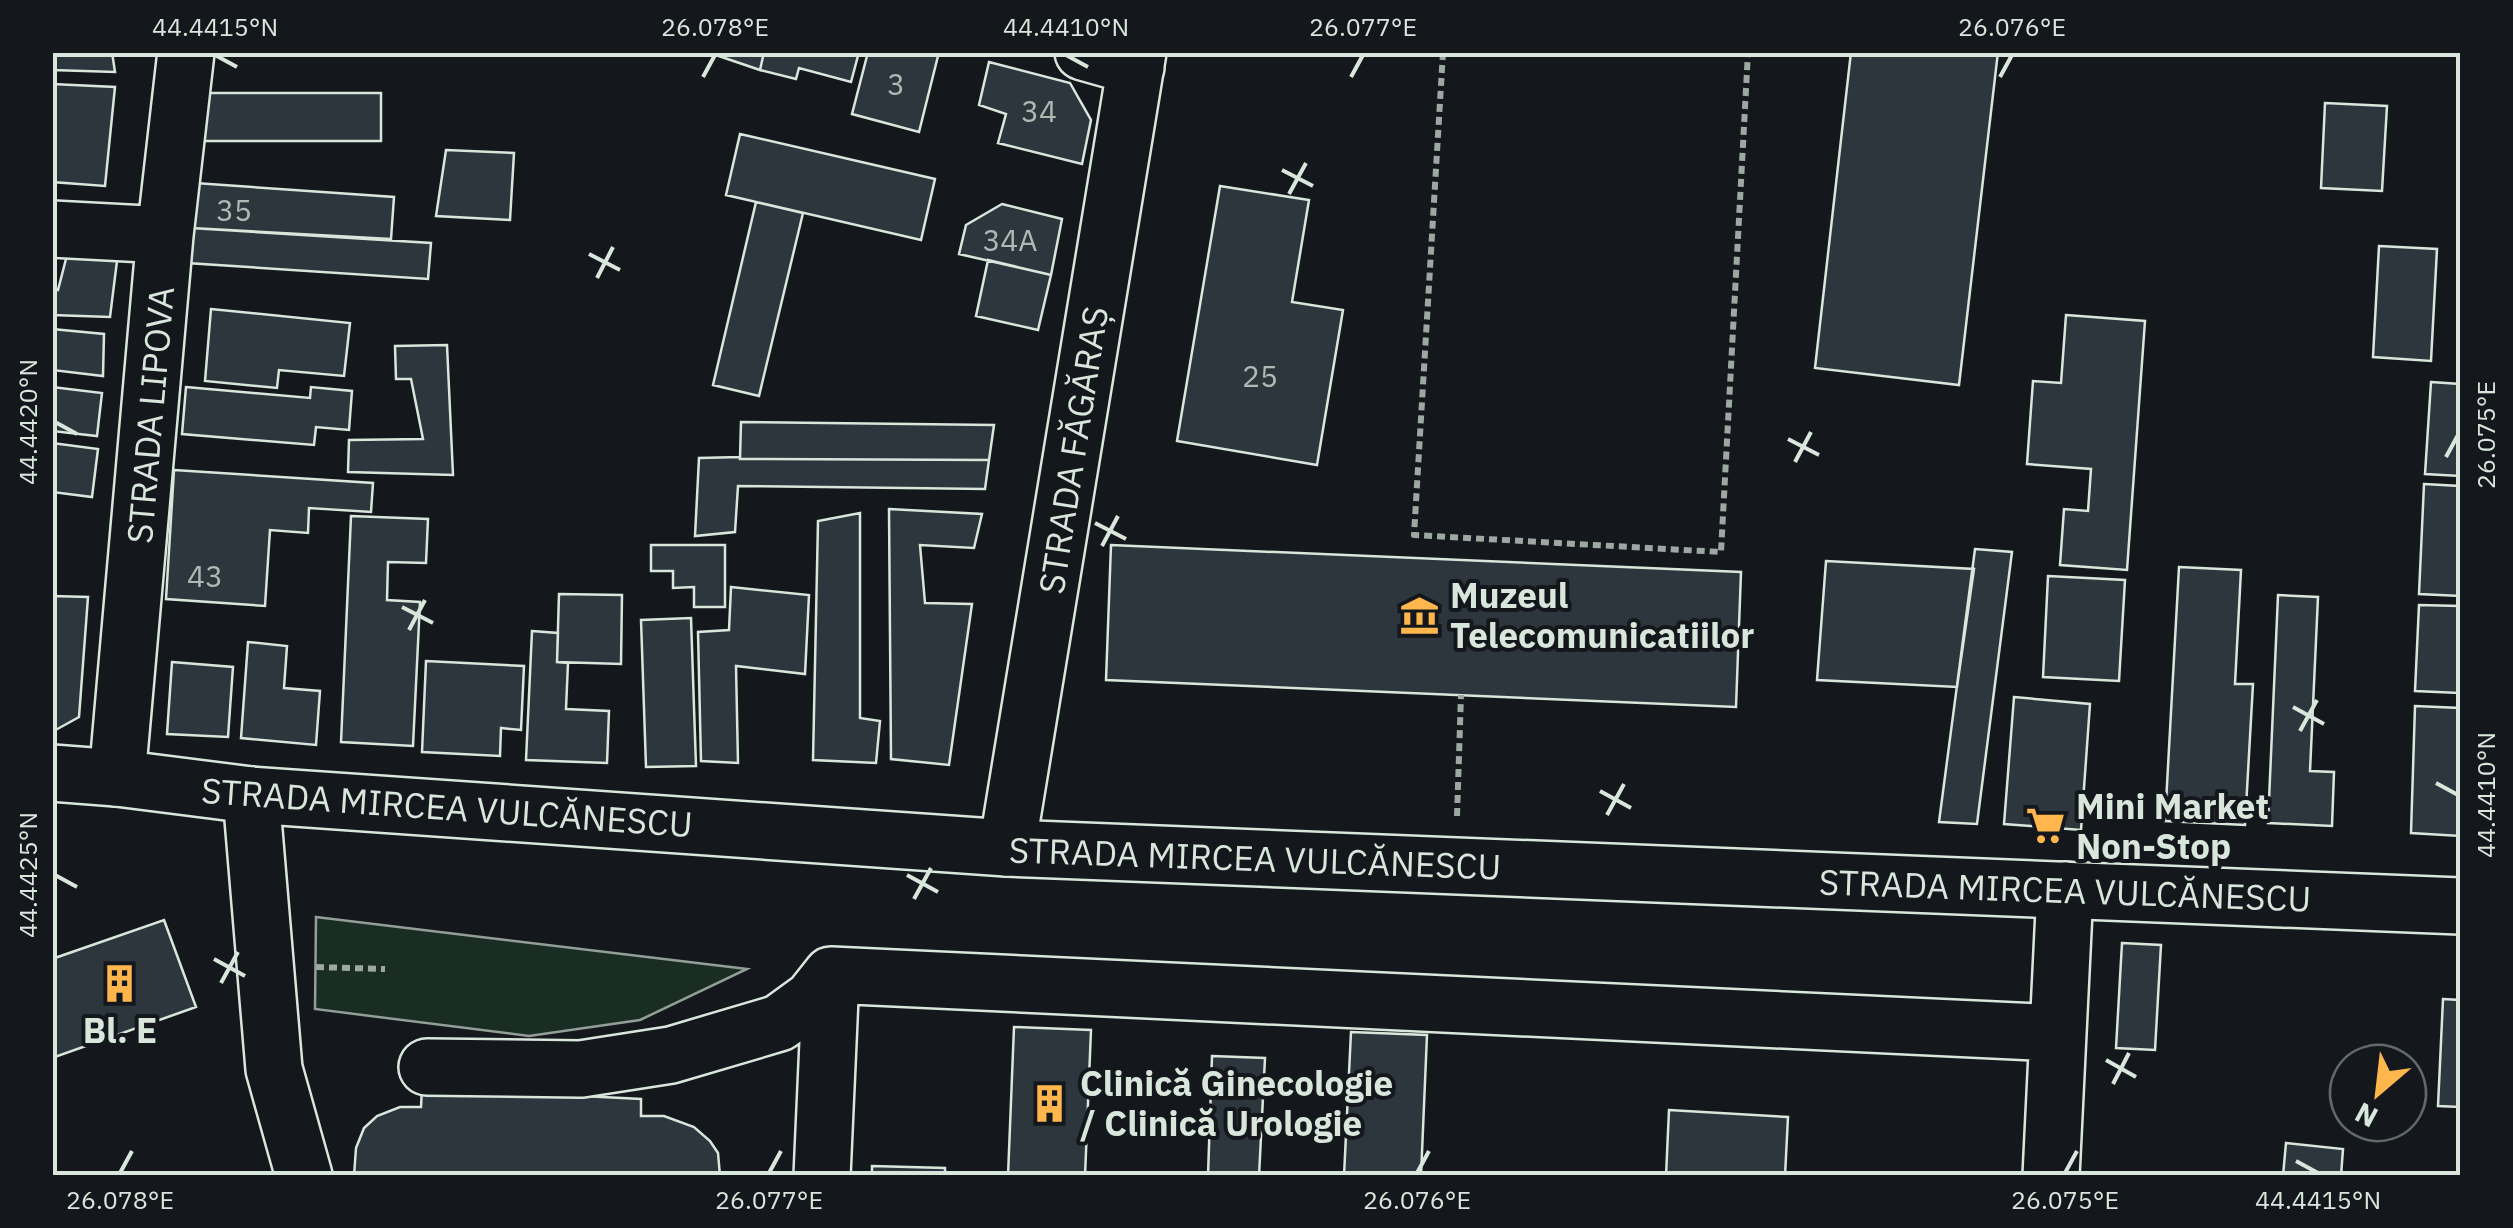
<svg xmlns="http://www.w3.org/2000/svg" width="2513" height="1228" viewBox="0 0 2513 1228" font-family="'IBM Plex Sans',sans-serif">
<rect width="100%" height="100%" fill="#14181c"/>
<path fill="#1a2d24" stroke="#939e99" stroke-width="2.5" d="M316,917L747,969L640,1020L529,1036L315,1009Z"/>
<path fill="#2c363c" stroke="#d8e6dc" stroke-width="2.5" d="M52,52H112L115,72L52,70Z
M707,52H764L760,70Z
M764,52H859L851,82L799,68L796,79L760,70Z
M868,52H939L919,132L852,114Z
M1851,52H1998L1959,385L1815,368Z
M989,62L1070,83L1091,120L1082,164L998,143L1006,114L979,105Z
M52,84L115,87L105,186L52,182Z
M201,93H381V141H202Z
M2325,103L2387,106L2382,191L2321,188Z
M740,134L935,179L921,240L726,195Z
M446,150L514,153L510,220L436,216Z
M195,183L394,197L391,239L191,228Z
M1220,186L1309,200L1292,302L1343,310L1317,465L1177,441Z
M756,202L803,213L759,396L713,385Z
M1002,204L1062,219L1051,275L959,254L966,225Z
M191,228L431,243L428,279L187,263Z
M2379,246L2437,249L2431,361L2373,357Z
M67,255L117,261L110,317L52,315V289L58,290Z
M988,260L1051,275L1038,330L976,316Z
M211,309L350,323L344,376L279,370L277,388L205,381Z
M2066,315L2145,321L2127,570L2060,565L2064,509L2088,511L2091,469L2027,464L2033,381L2061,383Z
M52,329L104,334L103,376L52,370Z
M447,345L453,475L348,472L349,440L423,439L411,379H396L395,346Z
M2431,382L2460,384V476L2425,474Z
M52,387L102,393L97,436L52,431Z
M186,387L310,398L311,387L352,391L349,430L316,427L314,445L182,434Z
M741,422L994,425L989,460L740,459Z
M52,443L98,449L92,497L52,492Z
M740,457V459L989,460L985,489L738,486L735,532L695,536L699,458Z
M174,470L373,483L371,512L309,508L308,533L270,530L265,606L166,599Z
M2424,484L2460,486V596L2419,594Z
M889,509L982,514L974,548L920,545L925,603L972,604L949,765L891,759Z
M860,513V718L880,721L876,763L813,760L818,521Z
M351,516L428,519L426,563L388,562L387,600L420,602L413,746L341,742Z
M651,545H725V607H694V587L673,588V571H651Z
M1111,545L1741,572L1736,707L1106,680Z
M1975,549L2012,552L1977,824L1939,822Z
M1826,561L1974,569L1957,687L1817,680Z
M2179,567L2241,570L2235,684H2253L2245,825L2165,821Z
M2048,576L2125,580L2119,681L2043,677Z
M731,587L809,595L805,674L736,666L738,763L701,761L698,632L729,630Z
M559,594L622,595L621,664L557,662Z
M2278,595L2318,597L2310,771L2334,772L2332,826L2268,823Z
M52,596L88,597L79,717L52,732Z
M2419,605L2460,606L2459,693L2415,691Z
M691,618L696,766L646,767L641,620Z
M532,631L558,633L557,662L568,663L566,709L609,711L607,763L526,760Z
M248,642L287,646L284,688L320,691L316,745L241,738Z
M426,661L524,666L521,730L501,728L500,756L422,752Z
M172,662L233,667L228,737L167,734Z
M2014,697L2090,704L2081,830L2004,824Z
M2415,706L2460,708V836L2411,833Z
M164,920L196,1007L52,1058V959Z
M2122,943L2161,945L2155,1050L2116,1048Z
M2443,999L2460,1000V1107L2438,1106Z
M1014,1027L1091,1030L1085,1176H1008Z
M1351,1032L1427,1035L1421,1176H1344Z
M1212,1056L1265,1058L1259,1176H1208Z
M422,1088L641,1099V1116H664L694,1127L710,1141L718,1153L720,1176H354L356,1148L364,1128L377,1116L400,1107H421Z
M1669,1110L1788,1117L1785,1176H1666Z
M2286,1143L2343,1149L2341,1176H2283Z
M872,1166L945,1168V1176H872Z"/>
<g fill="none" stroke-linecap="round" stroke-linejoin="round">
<defs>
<path id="minor" d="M1083,52L1136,67
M52,229L165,235
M117,778L165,235L186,52
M251,795L274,1069L304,1176
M1007,848L1138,52
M427,1067L581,1069L671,1055L779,1023L812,999L831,975L2058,1033
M822,1176L831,975
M2051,1176L2065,890"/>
<path id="major" d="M52,773L117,778L251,795L1007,848L2460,906"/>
</defs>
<use href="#minor" stroke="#d8e6dc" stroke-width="60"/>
<use href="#major" stroke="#d8e6dc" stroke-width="60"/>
<path stroke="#9da8a2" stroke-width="6" stroke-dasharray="8 5" stroke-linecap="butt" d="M1443,52L1414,535L1721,552L1748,52
M1457,816L1461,695
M316,967L385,969"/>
<use href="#minor" stroke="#14181c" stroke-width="55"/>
<use href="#major" stroke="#14181c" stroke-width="55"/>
</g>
<path fill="none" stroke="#d8e6dc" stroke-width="4" d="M215,55L237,67M1066,55L1088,67M703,77L715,55M1351,77L1363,55M2000,77L2012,55M1282,170L1313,186M1289,194L1306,163M589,254L620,270M597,278L613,247M55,422L77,434M1788,439L1819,455M2446,457L2458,435M1795,462L1811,432M1095,523L1126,539M1102,546L1118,516M402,607L433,623M409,630L425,600M2293,707L2324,724M2300,731L2317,700M2436,783L2458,795M1600,791L1631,808M1607,815L1624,784M55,875L77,887M907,875L938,892M914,899L931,868M214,959L245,976M221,983L238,952M2106,1060L2136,1077M2113,1084L2129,1053M2296,1161L2318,1173M120,1173L132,1151M769,1173L781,1151M1417,1173L1429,1151M2065,1173L2077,1151"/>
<defs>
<symbol id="museum-bare" viewBox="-9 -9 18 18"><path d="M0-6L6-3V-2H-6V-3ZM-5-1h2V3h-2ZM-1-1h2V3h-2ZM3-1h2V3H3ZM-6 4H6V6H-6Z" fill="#ffb74d" stroke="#14181c" stroke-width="2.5" paint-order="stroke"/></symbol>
<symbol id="supermarket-bare" viewBox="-9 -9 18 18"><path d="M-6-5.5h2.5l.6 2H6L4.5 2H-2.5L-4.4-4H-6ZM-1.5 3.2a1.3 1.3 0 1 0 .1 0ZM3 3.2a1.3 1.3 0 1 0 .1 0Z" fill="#ffb74d" stroke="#14181c" stroke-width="2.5" paint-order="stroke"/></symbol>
<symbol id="building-bare" viewBox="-9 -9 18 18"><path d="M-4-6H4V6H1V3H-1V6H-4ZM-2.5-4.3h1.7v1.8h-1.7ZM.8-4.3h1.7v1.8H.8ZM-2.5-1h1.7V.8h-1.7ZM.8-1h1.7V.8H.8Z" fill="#ffb74d" stroke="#14181c" stroke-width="2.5" paint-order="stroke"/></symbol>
</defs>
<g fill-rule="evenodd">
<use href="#museum-bare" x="1392" y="588" width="55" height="55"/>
<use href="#supermarket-bare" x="2018" y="798" width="55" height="55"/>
<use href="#building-bare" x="92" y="956" width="55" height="55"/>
<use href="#building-bare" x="1022" y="1076" width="55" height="55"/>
</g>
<g text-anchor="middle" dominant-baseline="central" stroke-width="8" stroke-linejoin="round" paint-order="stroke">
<g font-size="30" fill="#adbab4">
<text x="896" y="83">3</text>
<text x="1039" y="110">34</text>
<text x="234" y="209">35</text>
<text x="1010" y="239">34A</text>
<text x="1260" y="375">25</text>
<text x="205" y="575">43</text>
</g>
<g font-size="35" fill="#d8e6dc" stroke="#14181c">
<text transform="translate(150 415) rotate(-85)">STRADA LIPOVA</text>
<text transform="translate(1073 450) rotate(-81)">STRADA FĂGĂRAȘ</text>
<text transform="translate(447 807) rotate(4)">STRADA MIRCEA VULCĂNESCU</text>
<text transform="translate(1255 858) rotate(2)">STRADA MIRCEA VULCĂNESCU</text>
<text transform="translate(2065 890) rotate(2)">STRADA MIRCEA VULCĂNESCU</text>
</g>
<g font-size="35" font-weight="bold" fill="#d8e6dc" stroke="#14181c" text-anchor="start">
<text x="1450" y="595">Muzeul<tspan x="1450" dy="40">Telecomunicatiilor</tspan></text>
<text x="2076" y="806">Mini Market<tspan x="2076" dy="40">Non-Stop</tspan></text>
<text x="120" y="1030" text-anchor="middle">Bl. E</text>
<text x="1080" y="1083">Clinică Ginecologie<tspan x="1080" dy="40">/ Clinică Urologie</tspan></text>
</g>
</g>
<rect width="2513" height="1228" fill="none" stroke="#14181c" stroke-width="110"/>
<g transform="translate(2378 1093) rotate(208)"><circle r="48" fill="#14181c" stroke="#626a69" stroke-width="2.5"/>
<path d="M0-8L18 38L0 25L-18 38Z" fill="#ffb74d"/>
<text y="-15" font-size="28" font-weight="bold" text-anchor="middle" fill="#d8e6dc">N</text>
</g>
<rect x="55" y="55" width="2403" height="1118" fill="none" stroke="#d8e6dc" stroke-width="4"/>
<g font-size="25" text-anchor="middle" fill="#d8e6dc">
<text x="215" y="36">44.4415°N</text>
<text x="715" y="36">26.078°E</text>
<text x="1066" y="36">44.4410°N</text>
<text x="1363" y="36">26.077°E</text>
<text x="2012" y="36">26.076°E</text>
<text transform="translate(28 422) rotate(-90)" y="9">44.4420°N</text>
<text transform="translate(2486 435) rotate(-90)" y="9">26.075°E</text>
<text transform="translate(2486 795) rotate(-90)" y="9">44.4410°N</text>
<text transform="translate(28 875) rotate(-90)" y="9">44.4425°N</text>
<text x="120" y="1209">26.078°E</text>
<text x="769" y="1209">26.077°E</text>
<text x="1417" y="1209">26.076°E</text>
<text x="2065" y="1209">26.075°E</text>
<text x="2318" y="1209">44.4415°N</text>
</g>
</svg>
